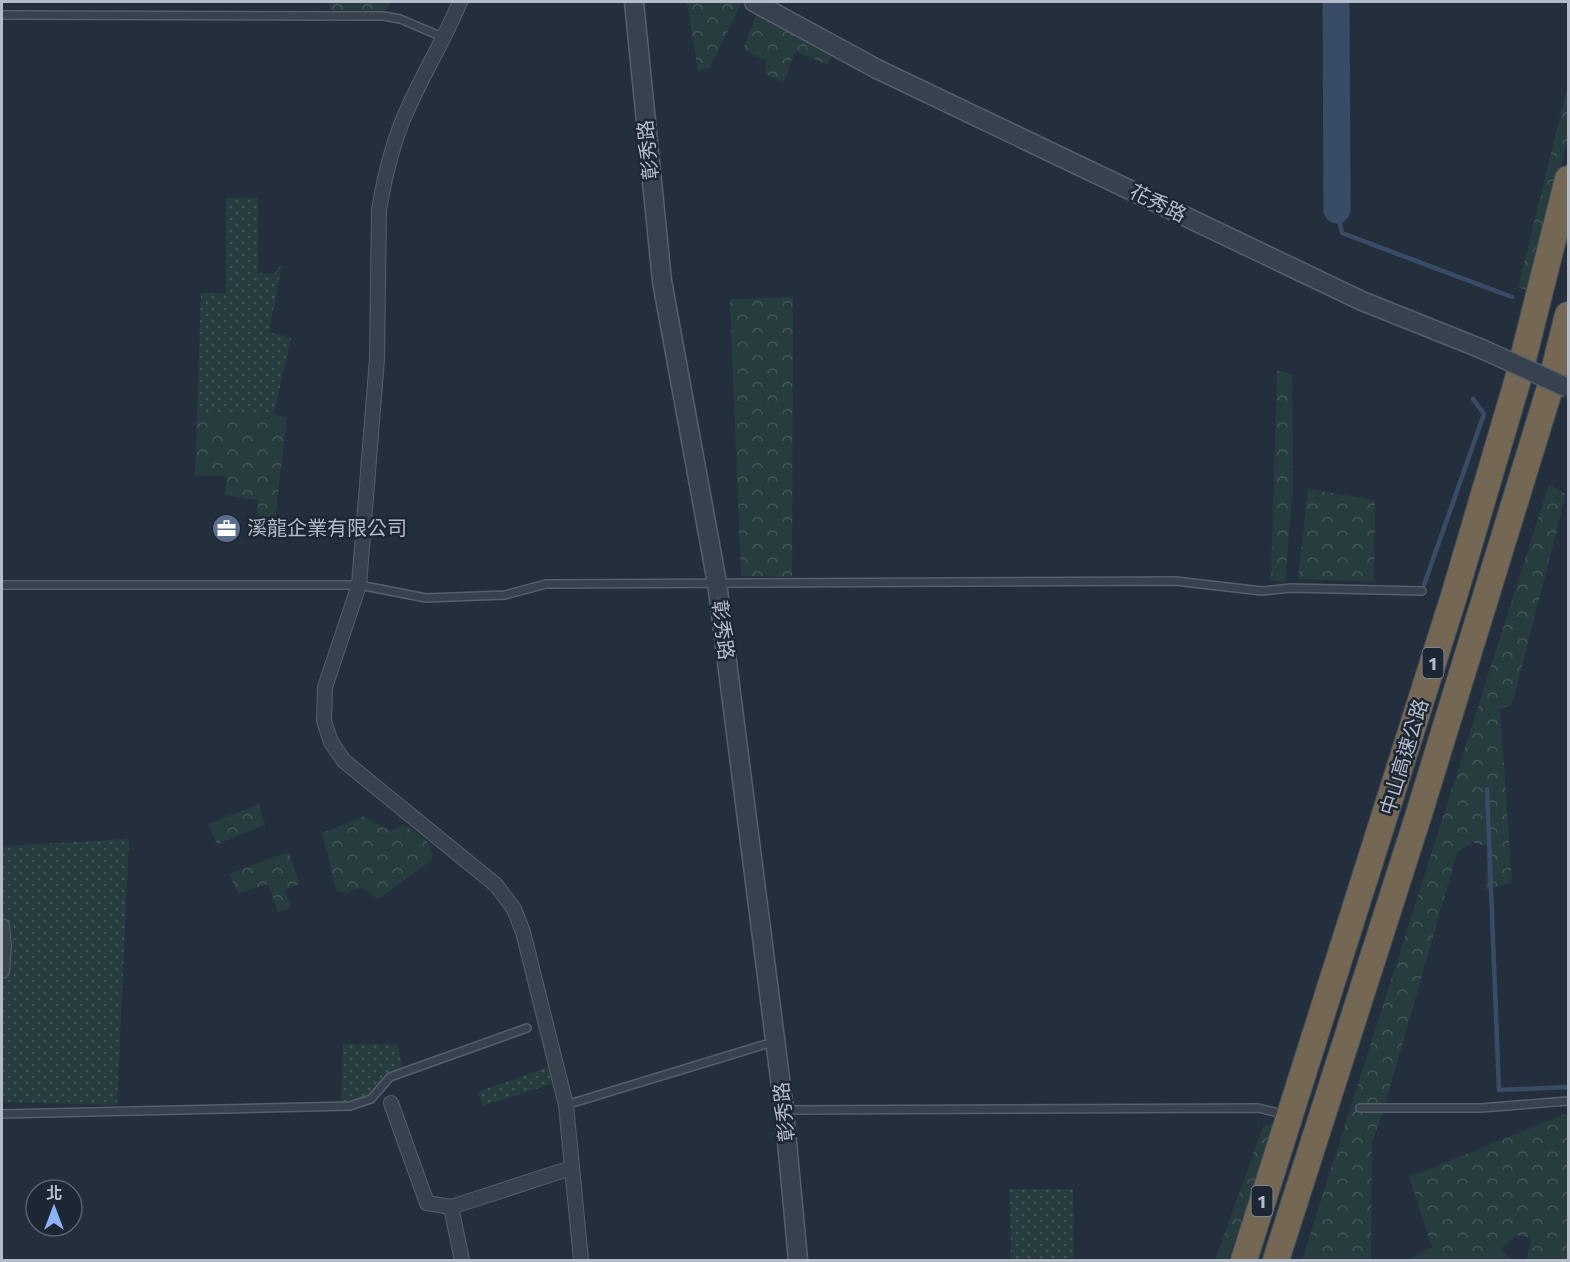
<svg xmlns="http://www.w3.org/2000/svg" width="1570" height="1262" viewBox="0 0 1570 1262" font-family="'Work Sans','Noto Sans TC',sans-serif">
<defs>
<pattern id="grass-dots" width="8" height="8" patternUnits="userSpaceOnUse" patternTransform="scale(1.5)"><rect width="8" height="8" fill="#263c3f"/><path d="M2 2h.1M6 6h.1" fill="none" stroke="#435659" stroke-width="1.8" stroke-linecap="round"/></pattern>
<pattern id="forest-crowns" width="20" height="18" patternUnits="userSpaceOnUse" patternTransform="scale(1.5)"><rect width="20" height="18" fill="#263c3f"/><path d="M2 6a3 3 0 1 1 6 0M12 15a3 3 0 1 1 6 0" fill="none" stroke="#435659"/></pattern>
</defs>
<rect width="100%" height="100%" fill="#242f3e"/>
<path fill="url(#grass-dots)" d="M226,198H258V273L273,274L282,264L269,332L291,338L274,414L197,415L201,293H226Z
M129,839L117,1105L2,1102V991L6,945L2,926V846Z
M343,1044H397L403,1068L384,1075L367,1103L341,1106Z
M548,1067L552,1084L482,1106L478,1092Z
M1010,1189H1073L1074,1258L1011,1259Z"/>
<path fill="url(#forest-crowns)" d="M329,2H391L386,11L329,10Z
M687,2L742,3L709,68L698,71Z
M757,11L833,50L828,65L795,51L784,82L765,74L766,61L743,50Z
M1568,85V137L1530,292L1518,287Z
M793,297L792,577L741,576L730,299Z
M1277,370L1292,375L1293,487L1285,582L1271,580Z
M274,414L287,418L275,519L257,517L258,500L225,495L227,476H195L197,415Z
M1549,484L1566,494L1512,705L1500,709L1512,882L1485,890L1488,847L1472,842L1457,853L1382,1115L1372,1142L1371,1260H1302Z
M1308,489L1375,500L1374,582L1298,579Z
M259,804L265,825L217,844L208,824Z
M363,816L390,831L404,825C419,835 434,840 432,860L378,899L362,888L346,893L336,890L322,833Z
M289,852L299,884L285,890L291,908L278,912L268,884L238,893L229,874Z
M1568,1113V1260H1527L1531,1238L1516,1235L1501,1249L1513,1260H1408L1432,1247L1409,1177Z
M1276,1122L1228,1260H1215L1263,1127Z"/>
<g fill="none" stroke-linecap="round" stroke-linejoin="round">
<path stroke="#394c67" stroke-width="4.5" d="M1337,210L1342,233L1512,297
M1424,585L1484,414L1473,399
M1487,789L1499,1090L1568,1087"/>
<path stroke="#394c67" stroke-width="27" d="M1336,2L1337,210"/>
<defs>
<path id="service" d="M2,15L384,16L400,19L445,38
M2,585H359L426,598L505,595L546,584L1175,581L1262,591L1291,588L1422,591
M566,1105L773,1042
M1360,1108H1481L1568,1101
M784,1110L1258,1108L1275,1112
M2,1114L350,1106L371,1099L390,1077L527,1028"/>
<path id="minor" d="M460,2C443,43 419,80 402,122C391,150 384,180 379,210L377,359L359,585L325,687L324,721L331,742L344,761L496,885L514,909L523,932L566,1105L581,1260
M2,926L4,946L2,971
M391,1103L427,1203L451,1207L462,1260
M451,1207L571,1168"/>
<path id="tertiary" d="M634,2L662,281L717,583L784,1110L798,1260
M754,2L877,69L1362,301L1482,349"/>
<path id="motorway" d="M1244,1260L1454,596L1518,379L1568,179
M1276,1260L1418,817L1549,391L1568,315"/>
</defs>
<use href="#service" stroke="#565f6c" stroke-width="10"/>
<use href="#minor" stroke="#565f6c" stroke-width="16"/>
<use href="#tertiary" stroke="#565f6c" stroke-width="21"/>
<use href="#motorway" stroke="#434c59" stroke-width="28"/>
<use href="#service" stroke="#38414e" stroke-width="7"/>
<use href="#minor" stroke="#38414e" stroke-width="14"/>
<use href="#tertiary" stroke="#38414e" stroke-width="18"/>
<use href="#motorway" stroke="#746855" stroke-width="26"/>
<defs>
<path id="tertiary-bridge" d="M1482,349L1568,388"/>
</defs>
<use href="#tertiary-bridge" stroke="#565f6c" stroke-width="21" stroke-linecap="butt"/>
<use href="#tertiary-bridge" stroke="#38414e" stroke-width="18"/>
</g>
<defs>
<symbol id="office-disc" viewBox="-11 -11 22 22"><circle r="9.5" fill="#5c6f8a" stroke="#1d2633"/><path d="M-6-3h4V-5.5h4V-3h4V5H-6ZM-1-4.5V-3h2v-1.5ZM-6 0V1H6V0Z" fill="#fff"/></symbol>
</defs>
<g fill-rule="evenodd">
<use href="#office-disc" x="210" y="512" width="33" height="33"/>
</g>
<g text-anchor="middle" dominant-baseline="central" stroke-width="5" stroke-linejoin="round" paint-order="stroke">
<g fill="#1d2633" stroke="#878f9c" stroke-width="1.5">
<rect x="1422.5" y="648" width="21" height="30" rx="4.5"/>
<rect x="1251.5" y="1186" width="21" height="30" rx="4.5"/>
</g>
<g font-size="18" font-weight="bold" fill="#b4bcc9">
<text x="1433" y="663">1</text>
<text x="1262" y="1201">1</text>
</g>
<g font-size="20" fill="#b4bcc9" stroke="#1d2633">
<text transform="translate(648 150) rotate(-96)">彰秀路</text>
<text transform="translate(1158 203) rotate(26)">花秀路</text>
<text transform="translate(723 630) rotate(83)">彰秀路</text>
<text transform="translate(1404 757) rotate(-73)">中山高速公路</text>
<text transform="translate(784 1112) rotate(-96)">彰秀路</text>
</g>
<g font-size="20" fill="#b4bcc9" stroke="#1d2633" text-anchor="start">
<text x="247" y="528">溪龍企業有限公司</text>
</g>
</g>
<rect width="1570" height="1262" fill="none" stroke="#b4bcc9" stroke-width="6"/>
<g transform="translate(54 1208)"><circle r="28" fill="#1d2633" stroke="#59626f" stroke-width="1.5"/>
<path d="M0-4.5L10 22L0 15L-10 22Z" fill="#8ab4f8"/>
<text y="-9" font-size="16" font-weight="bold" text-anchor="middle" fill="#b4bcc9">北</text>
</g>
</svg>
